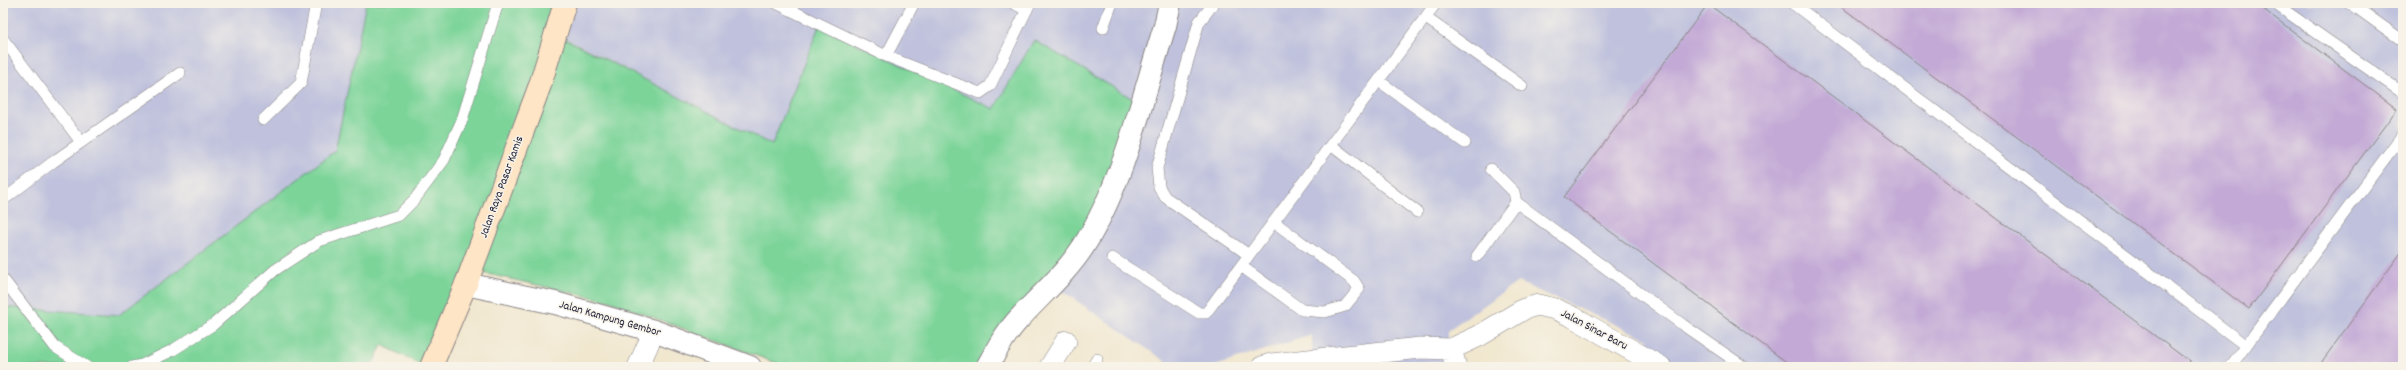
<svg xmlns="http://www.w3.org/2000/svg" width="2406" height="370" viewBox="0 0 2406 370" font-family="Dekko,sans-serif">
<rect width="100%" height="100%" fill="#f7f3e8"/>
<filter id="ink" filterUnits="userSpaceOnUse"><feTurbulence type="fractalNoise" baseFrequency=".025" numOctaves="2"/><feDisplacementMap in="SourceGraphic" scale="8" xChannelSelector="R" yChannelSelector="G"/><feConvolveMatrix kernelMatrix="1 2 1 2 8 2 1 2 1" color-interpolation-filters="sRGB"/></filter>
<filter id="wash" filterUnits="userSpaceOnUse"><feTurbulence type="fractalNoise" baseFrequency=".012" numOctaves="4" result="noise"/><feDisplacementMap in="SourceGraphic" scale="16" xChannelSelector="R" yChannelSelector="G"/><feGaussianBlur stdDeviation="0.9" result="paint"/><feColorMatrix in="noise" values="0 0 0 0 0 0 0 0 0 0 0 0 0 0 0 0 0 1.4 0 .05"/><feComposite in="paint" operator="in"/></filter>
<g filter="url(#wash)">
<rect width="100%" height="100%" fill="#f1e7cf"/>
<path fill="#c0c2dd" d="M3,3H366L335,151L119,315L3,307Z
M552,3H2403V367H1631L1648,339L1518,282L1448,330V367H1312V335L1212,367H1174L1052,284L1034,40L994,110L819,26L772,145L545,27Z"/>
<path fill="#7bd499" stroke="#4e7b6a" d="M366,3H552L545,28L772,145L819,26L994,109L1034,40L1136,101L1109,195L1052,284L978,367H787L609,301L465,269L423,366L382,345L371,367H3V307L119,315L335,151Z"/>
<g id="blocks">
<path fill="#c2a9d6" d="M1836,3H2255L2397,109L2249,309Z
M1708,4L2197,367H1793L1564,197Z
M2403,250V367H2318Z"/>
</g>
</g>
<g filter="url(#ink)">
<use href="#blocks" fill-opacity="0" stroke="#8a8485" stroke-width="1"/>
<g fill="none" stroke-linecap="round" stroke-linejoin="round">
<defs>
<path id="service" d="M776,3L886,56L980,93L990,86L1030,3
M1013,3L1027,10
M1214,3L1199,22L1157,168L1159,187L1165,197L1249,255
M1792,3L2246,346
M2274,3L2403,93
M2350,3L2403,41
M1426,18L1522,86
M1103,28L1112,3
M3,39L81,142
M886,56L914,3
M1379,81L1465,143
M263,120L301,83L316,3
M1331,145L1417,212
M3,200L53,162L180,73
M1516,202L1683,325L1744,367
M1477,256L1516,202L1514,192L1491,169
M1112,258L1199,313H1206L1436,3
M1241,266L1302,310L1325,312L1345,306L1359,289L1354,281L1274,222
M3,279L55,347L87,367
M132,367L142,365L173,350L214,324L275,270L319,241L399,215L415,199L444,160L462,120L498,3
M1092,367L1097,359
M2230,367L2403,134"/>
<path id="minor" d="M1451,349L1456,367
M638,367L654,331
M1050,367L1066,341
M1262,367L1271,364L1420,348L1451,349L1479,336L1524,309L1538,305L1555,309L1573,317L1661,367"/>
<path id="tertiary" d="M466,284L555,303L654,331L750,367
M987,367C996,351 1004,335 1017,321C1039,296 1064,276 1083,247C1124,183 1142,98 1165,26L1170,3"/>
<path id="secondary" d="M431,367L466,284L540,85L565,3"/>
</defs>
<use href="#service" stroke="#8a8485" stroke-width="12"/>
<use href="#minor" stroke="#8a8485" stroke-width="22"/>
<use href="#tertiary" stroke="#8a8485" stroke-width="24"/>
<use href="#secondary" stroke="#8a8485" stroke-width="24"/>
<use href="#service" stroke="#fff" stroke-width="11"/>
<use href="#minor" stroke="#fff" stroke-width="21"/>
<use href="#tertiary" stroke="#fff" stroke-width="22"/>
<use href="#secondary" stroke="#fde5c5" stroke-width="22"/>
</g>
</g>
<g text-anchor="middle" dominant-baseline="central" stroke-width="3" stroke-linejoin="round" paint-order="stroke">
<g font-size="12" fill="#22223b" stroke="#f7f3e8">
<text transform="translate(502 187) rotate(-70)">Jalan Raya Pasar Kamis</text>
<text transform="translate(610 319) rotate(16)">Jalan Kampung Gembor</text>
<text transform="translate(1594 330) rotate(28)">Jalan Sinar Baru</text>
</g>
</g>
<rect width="2406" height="370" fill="none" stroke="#f7f3e8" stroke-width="16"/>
</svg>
